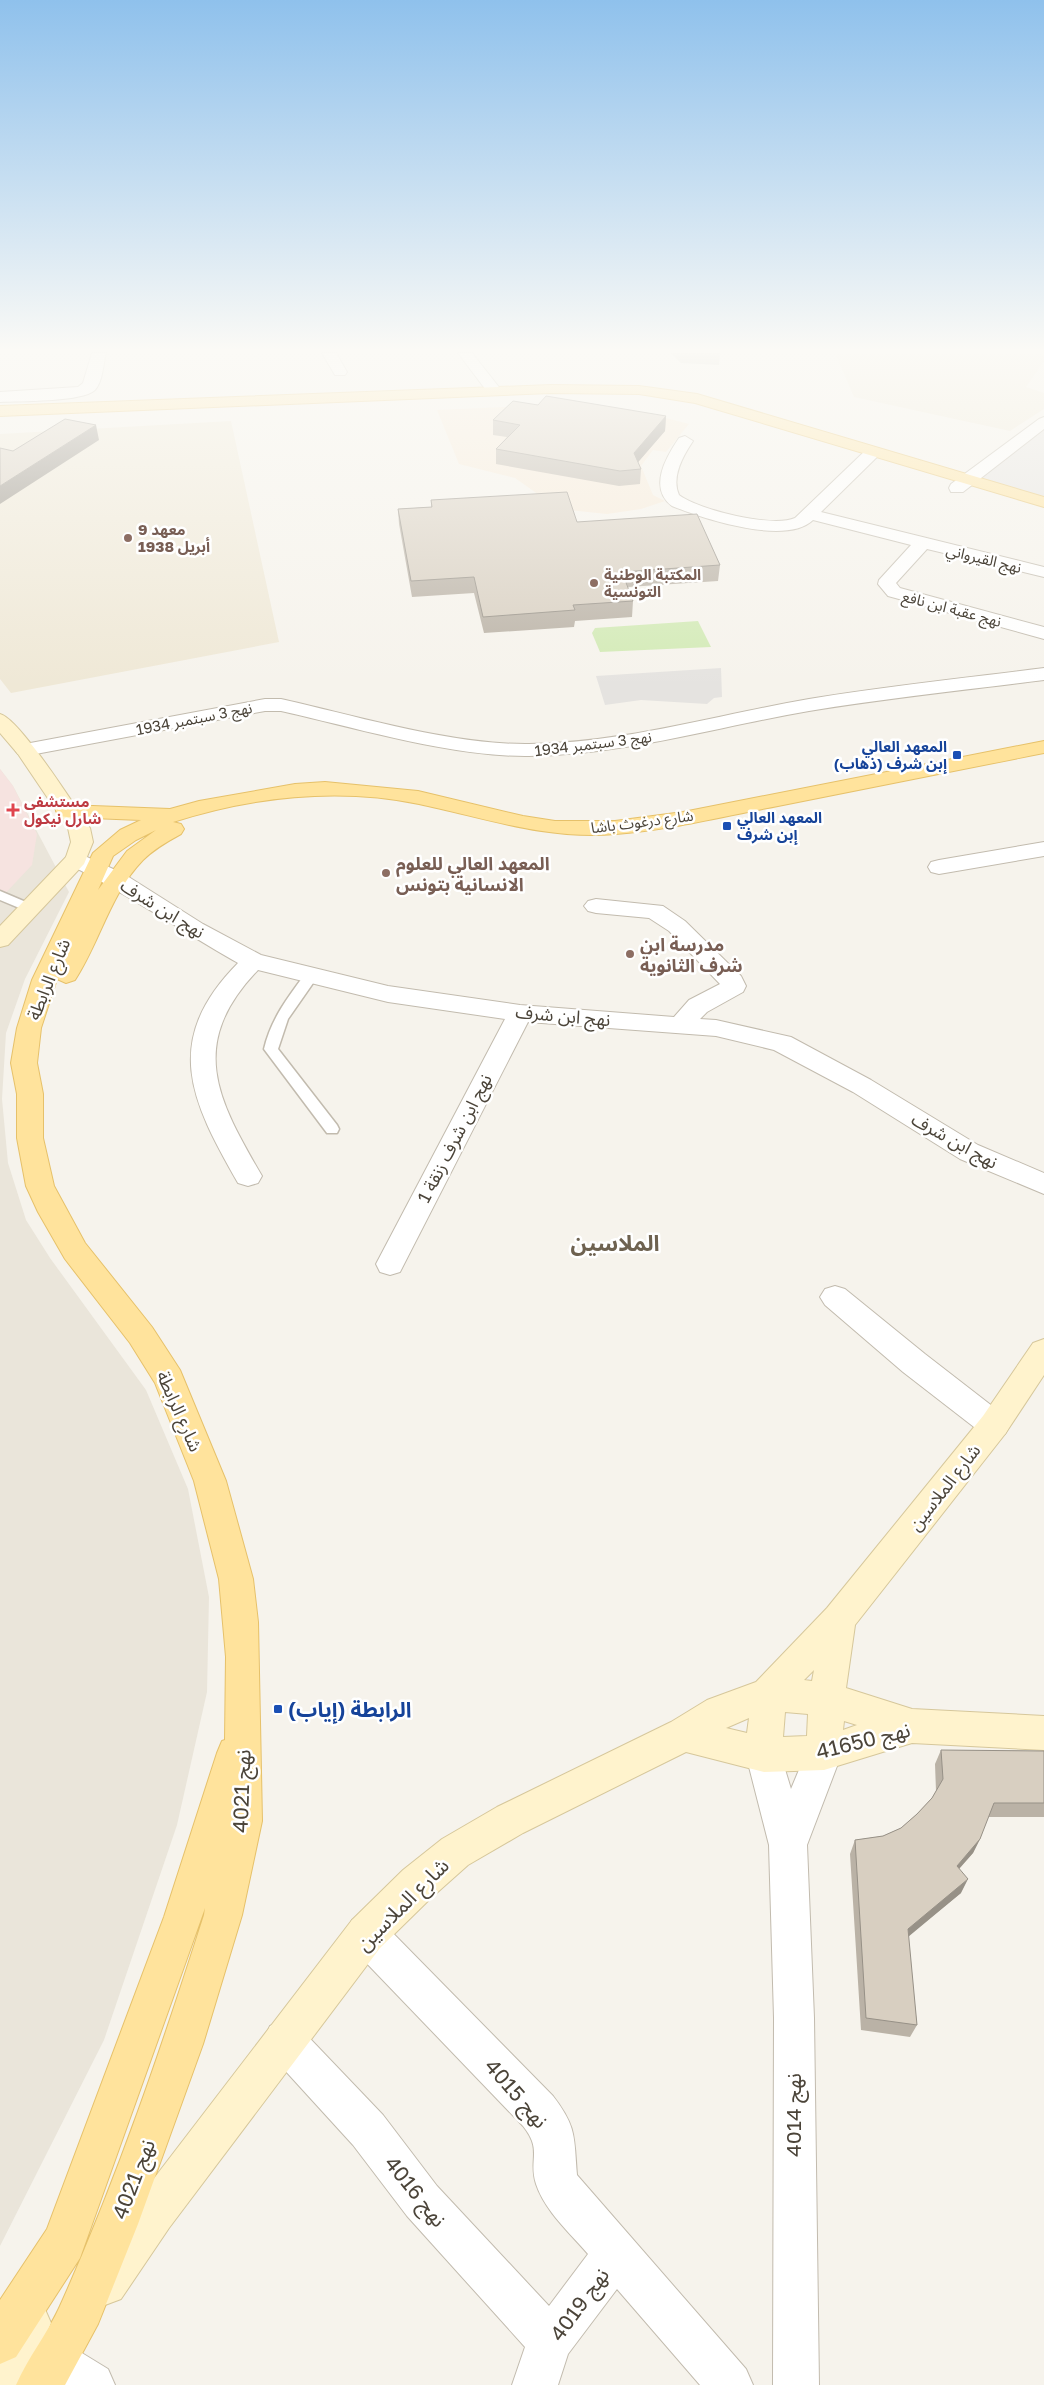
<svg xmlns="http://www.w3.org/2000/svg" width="1044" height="2385" viewBox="0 0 1044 2385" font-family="'Golos Text','Noto Sans Arabic',sans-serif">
<rect width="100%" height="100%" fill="#f6f3ec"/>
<path fill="#eae5da" d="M0,769L13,786L69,892L25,979L6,1033L2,1099L8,1163L26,1220L50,1258L146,1390L188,1489L209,1597L207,1692L177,1825L104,2040L0,2246Z"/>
<path fill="#f7ead8" d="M549,405L662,417L689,424L666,452L653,450L641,466L653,495L665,501L641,509L607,514L559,509L515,478L459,464L437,410Z"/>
<path fill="#efe8d6" d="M835,353H1044V361L1026,387L1044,393V409L1010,431L854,397Z
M231,421L279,642L11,693L0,679V434Z"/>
<path fill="#f6e3e0" d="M0,769L13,786L37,834L32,865L0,899Z"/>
<path fill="#d2eab5" d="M698,621L711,647L600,652L592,633L595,628Z"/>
<path fill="#e5e3e0" d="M1044,427V497L976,478Z
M721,668L722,697L714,698L707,704L641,700L605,705L596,676Z"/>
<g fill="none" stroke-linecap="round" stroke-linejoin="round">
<defs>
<path id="lane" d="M0,891L33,905L35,908L29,912L0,900Z
M311,972L318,976L288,1019L278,1049L337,1125L339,1129L337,1133H327L264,1049C271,1019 288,997 306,973Z"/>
<path id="street" d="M92,353H106C103,364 103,381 95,390C83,402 19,401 0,402V392L78,387L83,383Z
M322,353H336L347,372L345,375H335Z
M458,353H472L502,391L499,394H489Z
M1044,417V429L963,492H951L949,488L951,484L1039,419Z
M685,436L693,441C683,456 671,477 679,495C699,510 773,528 795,518L867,449H879L881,452L879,455L821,512L1044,567V577L927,549L896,583L900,588L1044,627V639L888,596L878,584L879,580L911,545L813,520C786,546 704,519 672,506C648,488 666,457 679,438Z
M1044,668V680C966,690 887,698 809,711C716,727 624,755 529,756C452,757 357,728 281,711H265L25,756L18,754L15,750L18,746L25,744L265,699H281C357,716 452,745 529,744C624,743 716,715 809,699C887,686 966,678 1044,668Z
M1044,842V856L939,874L931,872L928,867L931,862L939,860Z
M76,852L124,874L203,924L261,955L388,986L520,1005L674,1017L689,1000L720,984L669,931L649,918L596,913L588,911L584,906L588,901L596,899L663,906L685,921L741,976L746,986L743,992L707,1012L700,1019L716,1020L791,1037L871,1080L978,1145L1044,1173V1194L960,1159L853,1092L774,1050L716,1036L528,1022L400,1272L390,1275L380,1272L376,1264L505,1019L388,1002L258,970C187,1044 217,1099 262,1176L258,1183L248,1186L238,1183C191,1101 161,1041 238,963C181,931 127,893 68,864L65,859L68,854Z
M835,1286L845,1289L925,1354L1005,1416L1010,1425L1005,1434L994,1438L983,1434L903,1372L825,1305L820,1297L825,1289Z
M824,1736L837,1741L842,1753L807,1845L814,2018L819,2385H773L774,2018L769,1845L746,1755L751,1743L764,1738L777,1743L791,1789L811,1741Z
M366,1914L380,1920L553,2096C577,2127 574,2138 577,2175L746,2369L753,2385H700L617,2289L568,2354L558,2385H512L525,2347L407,2216L353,2145L270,2054L264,2040L270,2026L284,2020L298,2026L383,2115L437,2186L549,2306L588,2254C570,2233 545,2211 536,2184C528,2159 543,2151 523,2126L352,1948L346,1934L352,1920Z
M61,2343L77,2350L108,2369L115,2385H49L45,2382L38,2366L45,2350Z"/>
<path id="secondary" d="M0,714C20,719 75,807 90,828L93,842L84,864L8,945L0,947V926L66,857L71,842L68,828L18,754L0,733Z
M1044,1339V1375L1005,1434L855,1625L846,1688L912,1709L1044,1716V1750L912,1743L824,1770L764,1772L686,1752L523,1833L468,1865L431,1898L380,1948L169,2228L121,2299L105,2305L89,2299L83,2283L89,2267L139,2198L352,1920L403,1870L442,1839L497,1807L671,1722L707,1700L756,1682L827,1608L983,1416L1033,1343ZM814,1670L812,1681L804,1680ZM785,1712L808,1714L807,1736L783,1737ZM749,1718L747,1733L726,1728ZM844,1721L857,1725L843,1730Z
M28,2300L44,2307L51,2323L26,2385H0V2336L12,2307Z"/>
<path id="primary" d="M551,385L639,386L697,394L1044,497V507L695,403L639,394L551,393L0,416V406Z
M1044,741V753C955,771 866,788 778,806C724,816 670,830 616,834C545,840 486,818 419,804C337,787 251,797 173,822L181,824L184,829L181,834C168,841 154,849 143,860C110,894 100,942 75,980L66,983L57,979L41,1028L37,1063L43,1094V1138L54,1186L85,1243L152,1327L180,1370L226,1481L253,1579L258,1622L262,1821L242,1915L203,2044L138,2224L98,2324L65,2385H16C28,2357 48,2333 60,2306C117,2179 162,2047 204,1915L205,1908L80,2258L16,2357L0,2364V2300L47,2229L164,1917L217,1753L222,1741L225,1740L226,1657L219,1579L194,1481L155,1383L130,1343L65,1259L38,1212L26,1186L17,1138V1094L11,1063L17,1028L32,980L93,853L120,830L141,820L67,817L59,816L56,811L59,806L67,805L170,809L199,801L295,784L325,782L418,791L523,816L555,821H615L683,812ZM156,830L127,851L98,890L113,856L136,840Z"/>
</defs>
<use href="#lane" stroke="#c2bbae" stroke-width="3"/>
<use href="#street" stroke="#c2bbae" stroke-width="2"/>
<use href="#secondary" stroke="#d6c79b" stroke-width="2"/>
<use href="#primary" stroke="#e6c16a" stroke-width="2"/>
<use href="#lane" fill="#fff" fill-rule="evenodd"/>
<use href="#street" fill="#fff" fill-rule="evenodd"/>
<use href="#secondary" fill="#fff3cd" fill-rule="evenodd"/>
<use href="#primary" fill="#ffe39c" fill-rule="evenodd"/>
</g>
<path fill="#bab2a6" d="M671,353H719L720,354L719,365L681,363Z
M538,405L666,416L665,431L638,462L641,469L640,484L619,486L496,464V449L507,437L493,435V420Z
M431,500L577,522L720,565L718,581L628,587L633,601L632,617L575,621L574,627L484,633L474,593L412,597L399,524L398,509L431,507Z
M941,1750L1044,1751V1817H988L980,1839L973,1853L959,1869L961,1893L908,1936L917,2025L910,2037L861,2030L850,1854L855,1840L883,1836L901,1828L917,1814L932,1798L936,1791L935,1764Z"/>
<path fill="#979187" d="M666,416L665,431L633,468L634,453Z
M96,425L99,440L0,504V486Z
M980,1839L973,1853L950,1879L957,1866Z
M968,1879L961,1893L902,1942L908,1929Z"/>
<path fill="#d8cfc1" stroke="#979187" d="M546,396L666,416L634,453L641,469L620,471L496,449L520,425L493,420L513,401L538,405Z
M65,419L96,425L0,486V448L13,451Z
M567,492L577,522L697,514L720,565L622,572L633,601L573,605L575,610L483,617L474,577L411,581L398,509L432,507L431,500Z
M941,1750L1044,1751V1803H994L980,1839L957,1866L968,1879L908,1929L917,2025L866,2018L855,1840L883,1836L901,1828L917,1814L932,1798L943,1779Z"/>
<linearGradient id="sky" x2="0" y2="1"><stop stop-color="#8fc1ec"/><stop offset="0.51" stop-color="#fbfaf6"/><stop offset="1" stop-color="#fbfaf6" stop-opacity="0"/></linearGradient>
<rect width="1044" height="687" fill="url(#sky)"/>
<g fill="#8d6e63" stroke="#fff" stroke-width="2">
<circle cx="128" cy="538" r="5"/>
<circle cx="594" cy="583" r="5"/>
<circle cx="386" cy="873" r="5"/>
<circle cx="630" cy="954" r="5"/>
</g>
<g fill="#1a4fb4" stroke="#fff" stroke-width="2">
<rect x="952" y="750" width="10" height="10" rx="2.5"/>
<rect x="722" y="821" width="10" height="10" rx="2.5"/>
<rect x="273" y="1704" width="10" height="10" rx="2.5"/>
</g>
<path fill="#e0444e" stroke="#fff" stroke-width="2" d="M10.5 802.5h5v5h5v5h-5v5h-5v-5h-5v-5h5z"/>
<g text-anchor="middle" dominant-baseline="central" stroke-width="5" stroke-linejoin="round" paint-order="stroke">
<g font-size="15" font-weight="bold" fill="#785e54" stroke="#fff" text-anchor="start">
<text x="138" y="529">معهد 9<tspan x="138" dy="17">أبريل 1938</tspan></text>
<text x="604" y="574">المكتبة الوطنية<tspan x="604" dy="17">التونسية</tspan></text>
</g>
<g font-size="15" fill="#4b4439" stroke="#fff">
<text transform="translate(984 558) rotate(14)">نهج القيرواني</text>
<text transform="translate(952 608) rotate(15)">نهج عقبة ابن نافع</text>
<text transform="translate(194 718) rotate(-11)">نهج 3 سبتمبر 1934</text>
<text transform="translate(593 743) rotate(-7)">نهج 3 سبتمبر 1934</text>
<text transform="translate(642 821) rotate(-7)">شارع درغوث باشا</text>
</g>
<g font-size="15" font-weight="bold" fill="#164399" stroke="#fff" text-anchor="end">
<text x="947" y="746">المعهد العالي<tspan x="947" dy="17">إبن شرف (ذهاب)</tspan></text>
<text x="737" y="817" text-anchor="start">المعهد العالي<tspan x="737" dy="17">إبن شرف</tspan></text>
</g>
<g font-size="15" font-weight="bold" fill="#be3a42" stroke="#fff" text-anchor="start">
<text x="24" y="801">مستشفى<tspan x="24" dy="17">شارل نيكول</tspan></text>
</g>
<g font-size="18" font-weight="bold" fill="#785e54" stroke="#fff" text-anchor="start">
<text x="396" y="863">المعهد العالي للعلوم<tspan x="396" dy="21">الانسانية بتونس</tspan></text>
<text x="640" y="944">مدرسة ابن<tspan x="640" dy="21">شرف الثانوية</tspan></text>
</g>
<g font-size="18" fill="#4b4439" stroke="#fff">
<text transform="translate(163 908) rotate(32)">نهج ابن شرف</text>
<text transform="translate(48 979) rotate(-68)">شارع الرابطة</text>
<text transform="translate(563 1015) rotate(5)">نهج ابن شرف</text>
<text transform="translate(454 1138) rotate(-63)">نهج ابن شرف زنقة 1</text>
<text transform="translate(955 1140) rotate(29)">نهج ابن شرف</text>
<text transform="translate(180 1411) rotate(66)">شارع الرابطة</text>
<text transform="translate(944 1487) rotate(-52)">شارع الملاسين</text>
</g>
<g font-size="21" font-weight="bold" fill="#164399" stroke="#fff" text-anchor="start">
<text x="288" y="1709">الرابطة (إياب)</text>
</g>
<g font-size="21" fill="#4b4439" stroke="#fff">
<text transform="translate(863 1740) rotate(-14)">نهج 41650</text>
<text transform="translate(241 1791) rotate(-88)">نهج 4021</text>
<text transform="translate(402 1904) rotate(-45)">شارع الملاسين</text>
<text transform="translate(517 2093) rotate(49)">نهج 4015</text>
<text transform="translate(793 2115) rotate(-90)">نهج 4014</text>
<text transform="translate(133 2179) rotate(-69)">نهج 4021</text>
<text transform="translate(416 2191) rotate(51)">نهج 4016</text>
<text transform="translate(579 2304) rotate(-54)">نهج 4019</text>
</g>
<g font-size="22" font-weight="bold" fill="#6e6250" stroke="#fff">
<text x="615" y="1242">الملاسين</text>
</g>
</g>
</svg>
